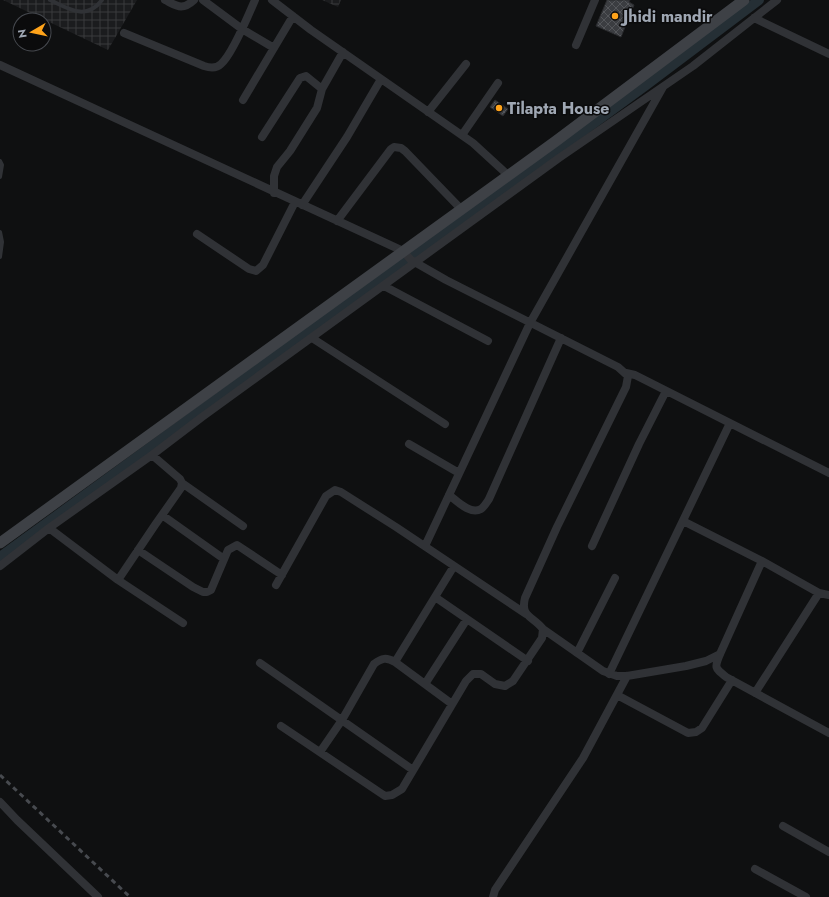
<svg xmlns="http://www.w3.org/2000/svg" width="829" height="897" viewBox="0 0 829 897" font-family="Jost,sans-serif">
<defs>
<pattern id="industrial-grid" width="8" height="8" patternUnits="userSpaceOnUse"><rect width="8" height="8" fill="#1b1c1e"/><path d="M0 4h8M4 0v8" fill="none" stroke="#393a3c"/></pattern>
<pattern id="building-cross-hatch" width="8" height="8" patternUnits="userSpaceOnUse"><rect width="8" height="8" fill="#3b3d41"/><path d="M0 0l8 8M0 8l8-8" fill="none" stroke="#54565a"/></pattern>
</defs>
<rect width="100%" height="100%" fill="#0f1011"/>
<path fill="url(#industrial-grid)" d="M3,0H137L108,50Z
M322,0H341L338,7Z"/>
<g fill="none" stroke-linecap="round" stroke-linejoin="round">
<path stroke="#252f35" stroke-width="10" d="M0,557L645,86L759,0"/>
</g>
<path fill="url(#building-cross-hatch)" stroke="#292a2d" d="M607,0H630L629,2L634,5L621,37L596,26Z
M495,100L508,109L503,116L490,107Z"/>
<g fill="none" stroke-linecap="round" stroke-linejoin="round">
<path stroke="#303236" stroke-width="4" d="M50,0C69,9 86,21 102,0
M0,161L2,165L0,177
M0,232L2,242L0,257"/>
<path stroke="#303236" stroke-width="8" d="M165,0C177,6 182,11 194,0
M203,0L242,29L274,48
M272,0L311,30L473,143L508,175
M754,18L829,54
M124,33L204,66C210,68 216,69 221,64C232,55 249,14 255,0
M576,45L595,0
M0,65L403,251L411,260L446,280L618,367L628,376L626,387L557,527L525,598C520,617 533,616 543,629L542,638L513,681L505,686L495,684L481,674H473L466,681L402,789L392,795L385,796L281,726
M243,100L293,16
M428,112L466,64
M462,135L498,83
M262,137L300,78L306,76L322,89
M274,193V176L277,167L290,151L317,108L322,89L343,52
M302,205L347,137L381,79
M337,221L391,149L394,147L401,148L405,151L461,209
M197,234L249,269L256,271L263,265L295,202
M384,286L488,341
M312,338L445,424
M626,373L635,375L643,379L829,473
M409,444L459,473
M182,483L243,526
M449,495C457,501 470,515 481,509C484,507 487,502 489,499L561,338
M162,515L224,559
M683,521L762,561L819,593L829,595
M49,528L118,580L183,623
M425,546L530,323L663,87
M592,546L639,444L666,391
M138,550L193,587L203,592H207L211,590L228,550L237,545L282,575
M762,561L720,654C714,668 715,668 726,677L829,733
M0,566L49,528L152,455L202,417L559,158L693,66L777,0
M118,580L155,525L181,488L182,483L180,479L152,455
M276,585L326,496L335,490L341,492L396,527L526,614
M435,597L528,661
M543,629L603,671L617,676H627L686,666L706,661L720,654
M577,653L615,578
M395,662L454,566
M260,663L413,770
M609,674L730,423
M425,684L467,619
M755,693L819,593
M617,695L688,733L696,732L702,728L732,680
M320,752L342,720L374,664C382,658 386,657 395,662L452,704
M0,802L17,820L98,897
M783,826L829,852
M755,869L806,897
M493,897L495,890L583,758L627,676"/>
<path stroke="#3e4146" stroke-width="11" d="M0,543L556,141L744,0"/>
<path stroke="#474a4f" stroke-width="3" stroke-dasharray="5 4" stroke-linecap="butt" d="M0,775L130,897"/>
</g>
<g fill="#ffa31a" stroke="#0b0b0c" stroke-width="1.5">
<circle cx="615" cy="16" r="4"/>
<circle cx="499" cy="108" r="4"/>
</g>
<g text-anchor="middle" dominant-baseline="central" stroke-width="3" stroke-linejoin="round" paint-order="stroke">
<g font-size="16" font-weight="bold" fill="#9fa7b3" stroke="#0b0b0c" text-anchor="start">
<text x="623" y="16">Jhidi mandir</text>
<text x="507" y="108">Tilapta House</text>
</g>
</g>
<g transform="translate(32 32) rotate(261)"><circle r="19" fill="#0b0b0c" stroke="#46494f"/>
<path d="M0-3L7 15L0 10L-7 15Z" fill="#ffa31a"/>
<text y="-6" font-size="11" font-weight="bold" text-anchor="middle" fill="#9fa7b3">N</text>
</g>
</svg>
